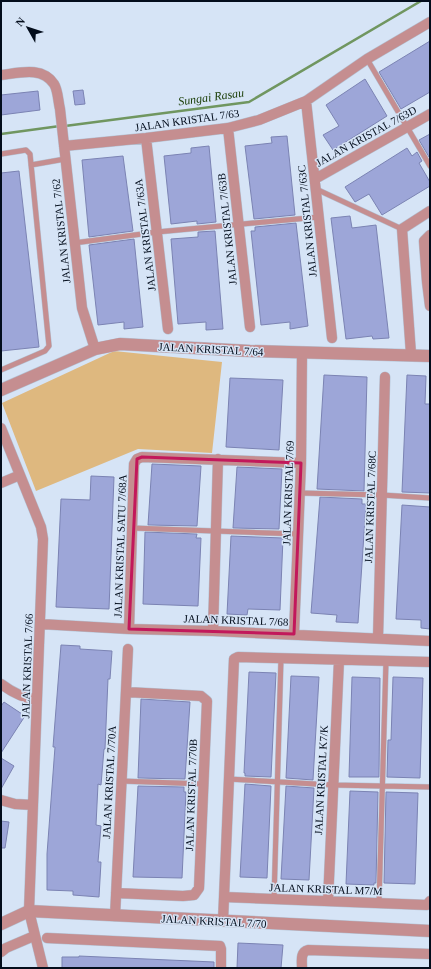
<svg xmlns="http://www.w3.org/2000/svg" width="431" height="969" viewBox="0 0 431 969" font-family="Georgia,serif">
<rect width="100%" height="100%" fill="#d6e4f6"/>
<path fill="#deb87f" d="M114,351L222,362L212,453L138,449L36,491L2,403Z"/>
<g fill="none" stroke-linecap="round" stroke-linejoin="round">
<path stroke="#709660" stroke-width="2.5" d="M65,126L249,102L421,1
M1,134L60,126"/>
</g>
<path fill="#9da6d8" stroke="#7b83b3" d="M430,41V92L401,109L379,72Z
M365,79L387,116L333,150L323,135L339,126L326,105Z
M83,90L85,104L75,105L73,91Z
M38,91L40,110L1,115V95Z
M430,134V157H429L419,140Z
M287,136L295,215L254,219L245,146L272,143L271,137Z
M209,146L216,222L197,224V221L171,224L164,156L191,153V148Z
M407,148L412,156L417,152L422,161L419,163L430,182V186L382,215L369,194L355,202L345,187Z
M123,156L133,231L89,237L82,160Z
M19,171L39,347L1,351V173Z
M350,216L352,228L376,225L389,338L373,339L372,336L346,339L331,218Z
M296,223L308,326L290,329V322L261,325L251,231H255V227Z
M215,231L223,329L206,330V322L178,324L171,239L198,237V232Z
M134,239L143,327L124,329V322L98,325L89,245Z
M324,375L367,377L364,491L317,489Z
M407,375L426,376L425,404H430V493L402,492Z
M230,378L283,380L279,450L226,447Z
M152,464L201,466L197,526L148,525Z
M237,467L282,469L279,529L233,528Z
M91,476L114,477L109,609L56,607L61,499L90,500Z
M320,497L362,499V504H366L358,623L336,622L337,615L311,613Z
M402,505L430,507V629L421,628V620L396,619Z
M145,532L197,534L196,538H201L198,606L143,604Z
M231,536L283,538L280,610L248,609L247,615L227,614Z
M61,645L80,646V649L112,651L110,679H108L105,749H104L101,785L98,784L96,825L101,826L98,862H101L99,897L73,895V891L47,890V854L55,747H53Z
M249,672L276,673L271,777L245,776V773H244Z
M291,676L319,677L313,780L286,778Z
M352,677L380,678L379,777H349Z
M393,677L423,678L420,778L387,777L388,740H391Z
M141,699L190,702L185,779L138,778Z
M4,702L25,716L1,753V706Z
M1,758L14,766L1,789Z
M245,784L271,786L267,878L240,877Z
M138,786L184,787V792H186L182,878L133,877Z
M286,786L314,788L309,880L281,879Z
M350,791L378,792L376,883H374V885L346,884Z
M386,792L418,793L415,884L384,883Z
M1,821L9,822L5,848H1Z
M238,943L283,945L281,968H237Z
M79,956L214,962V968H62V957H79Z"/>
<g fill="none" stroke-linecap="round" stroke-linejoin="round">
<defs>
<path id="service" d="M367,59L430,166
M1,154L26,150L30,154L49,346L45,351L1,370
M31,165L65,159
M316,189L402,229
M74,243L157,232L319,217
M300,493L382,495L430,498
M132,528L299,534
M228,779L333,785L430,787
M121,781L204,784
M274,899L281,658
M379,903L386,661"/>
<path id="minor" d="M1,75C19,73 42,66 54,84C58,90 58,101 60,109L82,308L95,349
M306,101L332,338
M228,128L250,327
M146,138L168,329
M64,146L146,138L228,128L259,120L306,101L367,59L430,22
M315,179L430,114
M430,235L424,241L427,282L430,306
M411,354L402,229L430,211
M1,428L41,527L43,539L29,911L43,968
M1,483L20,475
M40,624L129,629L213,631L430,641
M129,629L134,464L137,459L142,457L301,463
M213,631L218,459
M294,634L301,463L302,352
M378,638L385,377
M1,684C13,693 23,698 37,700
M1,800L15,804L33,805
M116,893L183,896L194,895L199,888L207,701L201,696L126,692
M224,897L427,905L430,901
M328,901L339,660
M115,916L128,649
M223,921L234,659L238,657L430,662
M47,938L220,946L221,949V968
M1,952L6,948L34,936
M302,968C302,961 300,952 308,950L430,954"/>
<path id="tertiary" d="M1,390L95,349L120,344L250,351L430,356
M1,924L29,911L430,931"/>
</defs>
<use href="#service" stroke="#b4c2d3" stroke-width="6"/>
<use href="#minor" stroke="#b4c2d3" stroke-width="11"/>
<use href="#tertiary" stroke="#b4c2d3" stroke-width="13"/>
<use href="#service" stroke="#c58e90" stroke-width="5"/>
<use href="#minor" stroke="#c58e90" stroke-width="10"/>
<use href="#tertiary" stroke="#c58e90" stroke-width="12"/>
</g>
<path fill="none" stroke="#c2185b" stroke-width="3" stroke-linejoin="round" d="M142,457L301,463L294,634L129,629L137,459Z"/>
<g text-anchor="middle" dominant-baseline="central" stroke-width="3" stroke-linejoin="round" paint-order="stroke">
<g font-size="11" fill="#030d1c" stroke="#d6e4f6">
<text transform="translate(187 120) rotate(-8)">JALAN KRISTAL 7/63</text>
<text transform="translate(366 136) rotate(-29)">JALAN KRISTAL 7/63D</text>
<text transform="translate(307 221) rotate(-96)">JALAN KRISTAL 7/63C</text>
<text transform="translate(227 229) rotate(-96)">JALAN KRISTAL 7/63B</text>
<text transform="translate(61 231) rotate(-96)">JALAN KRISTAL 7/62</text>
<text transform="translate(145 235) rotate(-97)">JALAN KRISTAL 7/63A</text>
<text transform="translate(211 349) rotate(3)">JALAN KRISTAL 7/64</text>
<text transform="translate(288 493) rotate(-88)">JALAN KRISTAL 7/69</text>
<text transform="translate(370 507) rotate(-88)">JALAN KRISTAL 7/68C</text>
<text transform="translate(120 546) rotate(-88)">JALAN KRISTAL SATU 7/68A</text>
<text transform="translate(236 620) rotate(2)">JALAN KRISTAL 7/68</text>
<text transform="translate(27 666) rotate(-88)">JALAN KRISTAL 7/66</text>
<text transform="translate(321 780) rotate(-87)">JALAN KRISTAL K7/K</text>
<text transform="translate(109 782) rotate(-87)">JALAN KRISTAL 7/70A</text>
<text transform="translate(191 795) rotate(-88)">JALAN KRISTAL 7/70B</text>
<text transform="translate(326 889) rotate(2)">JALAN KRISTAL M7/M</text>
<text transform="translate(214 921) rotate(3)">JALAN KRISTAL 7/70</text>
</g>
<g font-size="12" font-style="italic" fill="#163a00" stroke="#d6e4f6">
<text transform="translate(211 97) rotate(-8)">Sungai Rasau</text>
</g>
</g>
<rect width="431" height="969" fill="none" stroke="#030d1c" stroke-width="4"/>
<g transform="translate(28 28) rotate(309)" stroke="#d6e4f6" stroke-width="3" paint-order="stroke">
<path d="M0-3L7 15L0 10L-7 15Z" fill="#030d1c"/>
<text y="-6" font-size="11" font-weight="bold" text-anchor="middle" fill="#030d1c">N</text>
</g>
</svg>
